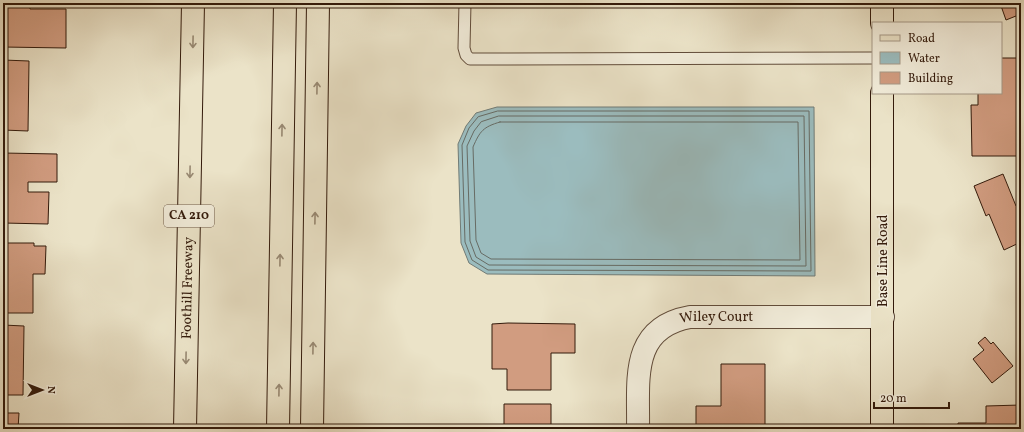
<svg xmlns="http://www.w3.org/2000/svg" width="1024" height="432" viewBox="0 0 1024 432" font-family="Vollkorn,serif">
<rect width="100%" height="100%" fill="#ebe3c8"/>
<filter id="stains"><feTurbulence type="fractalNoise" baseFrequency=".005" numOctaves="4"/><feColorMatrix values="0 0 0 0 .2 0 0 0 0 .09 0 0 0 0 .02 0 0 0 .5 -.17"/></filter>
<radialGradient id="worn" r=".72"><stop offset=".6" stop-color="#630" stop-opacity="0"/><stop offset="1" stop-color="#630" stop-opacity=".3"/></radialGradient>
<path fill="#9bbcbe" stroke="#717b76" d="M497,107H814L815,276L487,274L469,263L461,243L458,144L466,126L476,113Z"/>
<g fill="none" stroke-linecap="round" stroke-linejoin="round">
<path stroke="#676b64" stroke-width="1" d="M498,111H809L811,271L488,270L472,260L465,242L462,145L469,128L478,117Z
M499,116H804L806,266L489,265L476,257L470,241L467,146L474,131L481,122Z
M500,122H798L800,260L491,259L481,253L476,240L473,147C480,131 483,127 500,122Z"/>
</g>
<path fill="#d19c80" stroke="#331a0b" d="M3,3H30V9H66V48L3,47V17H7V4Z
M1000,3H1021V14L1006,20Z
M1001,58H1019V106H1021L1019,156H972L971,105H978V93H1001Z
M3,60L29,61L28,131L3,130Z
M3,153L57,154V182H28V192H49L48,224L3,223Z
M1003,174L1016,206L1021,201V242L1004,250L989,214L986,216L974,186Z
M3,243H34V246H46L45,274H33V313H3Z
M508,323L575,324V353H551V390H507V369H492V324Z
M3,325L24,326L23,395H3Z
M985,337L991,344L993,342L1013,366L992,383L973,359L984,350L978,343Z
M721,364H765V429H696V406H721Z
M504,404H551V429H504Z
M1021,405V429H958V423H986V406Z
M3,413H19L18,429H3Z"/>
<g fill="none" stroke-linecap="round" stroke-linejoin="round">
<defs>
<path id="lane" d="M465,3L464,48L466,55L470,59L873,58"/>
<g id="street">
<path id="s1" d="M638,429C639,381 629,328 690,317H883"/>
</g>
<path id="primary" d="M882,23V3
M882,93V429"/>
<g id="highway">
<path id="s2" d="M185,429L193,3"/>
<path d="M278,429L285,3"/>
<path d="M312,429L318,3"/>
</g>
</defs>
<use href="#lane" stroke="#614c3a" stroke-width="13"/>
<use href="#street" stroke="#614c3a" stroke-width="24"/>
<use href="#primary" stroke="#331a0b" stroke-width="24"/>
<use href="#highway" stroke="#331a0b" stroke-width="24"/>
<use href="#lane" stroke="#f2eddb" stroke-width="11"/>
<use href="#street" stroke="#f2eddb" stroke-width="22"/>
<use href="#primary" stroke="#ebe3c8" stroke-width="22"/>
<use href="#highway" stroke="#ebe3c8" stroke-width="22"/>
</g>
<defs><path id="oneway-shaft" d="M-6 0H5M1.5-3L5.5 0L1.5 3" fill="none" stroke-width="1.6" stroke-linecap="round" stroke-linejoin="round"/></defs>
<g stroke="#988973">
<use href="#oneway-shaft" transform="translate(193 42) rotate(91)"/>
<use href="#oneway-shaft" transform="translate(317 88) rotate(-89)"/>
<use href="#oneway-shaft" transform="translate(282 130) rotate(-89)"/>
<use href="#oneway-shaft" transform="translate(190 172) rotate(91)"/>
<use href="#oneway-shaft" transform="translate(315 218) rotate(-89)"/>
<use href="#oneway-shaft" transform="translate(280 260) rotate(-89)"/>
<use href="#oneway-shaft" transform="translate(313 348) rotate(-89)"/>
<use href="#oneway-shaft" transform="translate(186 358) rotate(91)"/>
<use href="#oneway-shaft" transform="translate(279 390) rotate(-89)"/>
</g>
<g text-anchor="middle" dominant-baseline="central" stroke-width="3" stroke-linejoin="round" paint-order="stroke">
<rect fill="#f2eddb" stroke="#6c5949" stroke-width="1" x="164" y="205" width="50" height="22" rx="3"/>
<g font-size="13" font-weight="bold" fill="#331a0b">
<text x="189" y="216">CA 210</text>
</g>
<g font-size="14" fill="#331a0b" stroke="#f2eddb">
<text transform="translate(883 261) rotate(-90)">Base Line Road</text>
<text stroke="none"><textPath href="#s2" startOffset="141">Foothill Freeway</textPath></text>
<text stroke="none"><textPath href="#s1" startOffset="165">Wiley Court</textPath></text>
</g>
</g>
<rect width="1024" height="432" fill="none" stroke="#ebe3c8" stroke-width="16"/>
<rect x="4" y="4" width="1016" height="424" fill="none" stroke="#331a0b" stroke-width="2"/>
<rect x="8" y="8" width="1008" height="416" fill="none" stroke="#331a0b"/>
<rect x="872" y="22" width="130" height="72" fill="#f2eddb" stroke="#a69988"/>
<rect x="880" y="35" width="20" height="6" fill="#ebe3c8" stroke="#a69988"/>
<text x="908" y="42" font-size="12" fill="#331a0b">Road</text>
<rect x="880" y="52" width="20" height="12" fill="#9bbcbe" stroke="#a69988"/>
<text x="908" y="62" font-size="12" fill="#331a0b">Water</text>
<rect x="880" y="72" width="20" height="12" fill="#d19c80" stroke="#a69988"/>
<text x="908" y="82" font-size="12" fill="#331a0b">Building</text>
<g transform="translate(42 390) rotate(90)" stroke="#f2eddb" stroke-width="3" paint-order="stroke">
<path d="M0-3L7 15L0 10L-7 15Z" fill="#331a0b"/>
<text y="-6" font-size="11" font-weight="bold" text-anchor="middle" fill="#331a0b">N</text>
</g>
<path d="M874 402v6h75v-6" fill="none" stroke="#331a0b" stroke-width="2"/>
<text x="880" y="402" font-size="12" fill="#331a0b" stroke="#f2eddb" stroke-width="3" paint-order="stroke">20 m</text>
<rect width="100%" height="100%" filter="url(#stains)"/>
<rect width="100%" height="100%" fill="url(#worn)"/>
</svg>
